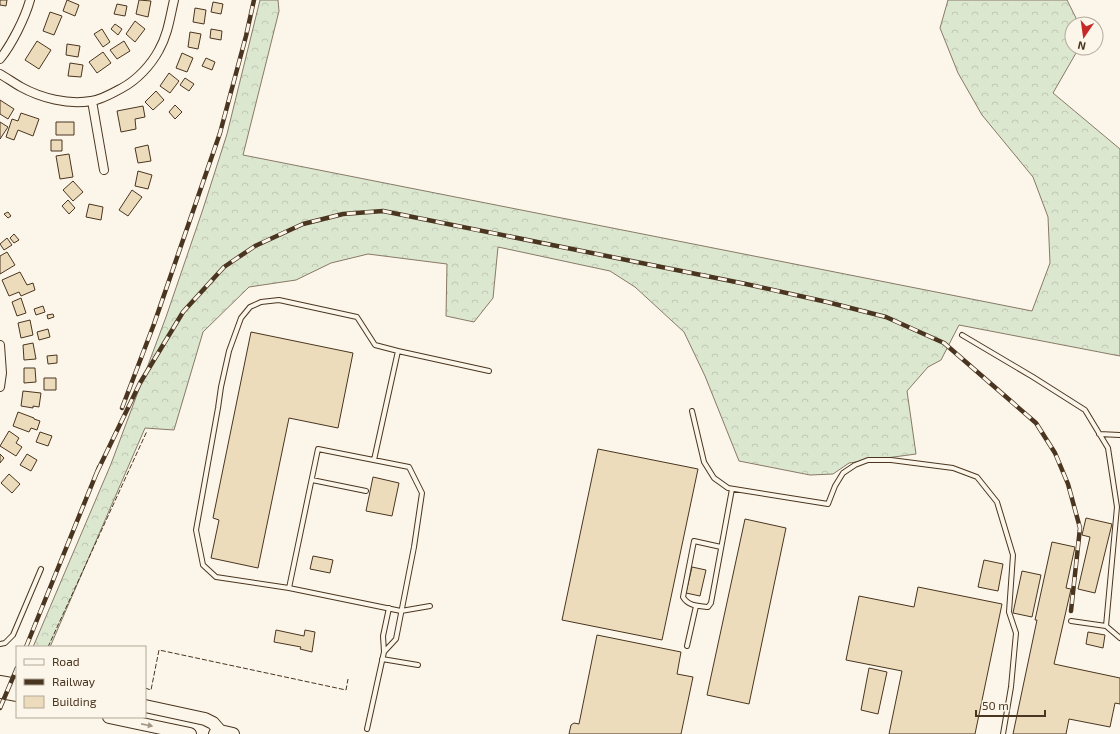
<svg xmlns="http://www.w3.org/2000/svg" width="1120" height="734" viewBox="0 0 1120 734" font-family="'Exo 2',sans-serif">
<defs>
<pattern id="forest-crowns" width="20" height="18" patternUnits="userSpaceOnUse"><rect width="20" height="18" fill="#dce7d0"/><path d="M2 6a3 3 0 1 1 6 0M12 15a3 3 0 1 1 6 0" fill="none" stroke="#bec7b2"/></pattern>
</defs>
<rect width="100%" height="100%" fill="#fbf6e9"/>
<path fill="url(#forest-crowns)" stroke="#887966" d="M260,0H278L279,11L243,155L1032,311L1050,263L1048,217L1033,177L982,115L958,73L940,28L948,0H1067L1076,18V24H1072V48H1076V53L1053,93L1120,149V356L959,325L941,360L928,367L907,391L916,454L849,463L833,474L810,475L739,461L705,376L684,332L635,287L610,271L498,247L493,298L474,322L446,316L447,264L368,254L331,263L296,280L249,287L203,332L174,430L145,428L50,647H33L111,464L166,317L203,209L227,134Z"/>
<path fill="#ecdcbc" stroke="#4a3520" d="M0,0H7L6,6L0,5Z
M67,0L79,5L75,16L63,11Z
M139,0L151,1L148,17L136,14Z
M213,2L223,4L221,14L211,12Z
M117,4L127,6L125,16L114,14Z
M195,8L206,10L204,24L193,22Z
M50,12L62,16L54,35L43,31Z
M135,21L145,29L135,42L126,34Z
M115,24L122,29L118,35L111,29Z
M102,29L110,42L103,47L94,34Z
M211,29L222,31L221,40L210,38Z
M190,32L201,34L198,49L188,47Z
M37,41L51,50L39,69L25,60Z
M124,41L130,51L117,59L110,50Z
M67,44L80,46L78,57L66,55Z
M103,52L111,63L97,73L89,62Z
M182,53L193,58L187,72L176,68Z
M206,58L215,62L212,70L202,66Z
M70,63L83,65L81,77L68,76Z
M169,73L179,81L170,93L160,86Z
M185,78L194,84L189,91L180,85Z
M156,91L164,100L153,110L145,102Z
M0,100L14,109L8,119L0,114Z
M175,105L182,112L175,119L169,112Z
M143,106L145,117L135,119L136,129L121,132L117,111Z
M21,113L39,119L33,136L18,130L14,140L6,137L12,119L18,121Z
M0,122L8,127L0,139Z
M56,122H74V135H56Z
M51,140H62V151H51Z
M148,145L151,161L138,163L135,148Z
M69,154L73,177L60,179L56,156Z
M138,171L152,175L148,189L135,186Z
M73,181L83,192L73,201L63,190Z
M132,190L142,197L128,216L119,210Z
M68,200L75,208L69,214L62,206Z
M89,204L103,207L101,220L86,217Z
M8,212L11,216L8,218L4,214Z
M14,234L19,240L14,243L10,238Z
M7,238L12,245L4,250L0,244Z
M7,252L15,265L0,274V256Z
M20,272L27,285L33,283L35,290L21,296L19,292L9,296L2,280Z
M21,298L26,313L17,316L12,302Z
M43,306L45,312L36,315L34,309Z
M53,314L54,317L48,319L47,315Z
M30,320L33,335L21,338L18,323Z
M48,329L50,337L39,340L37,332Z
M251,332L353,353L338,428L289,418L258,568L211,558L219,520L213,518Z
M33,343L36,359L24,360L23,345Z
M57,355V363L48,364L47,356Z
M24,368H35L36,382L24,383Z
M44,378H56V390H44Z
M23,391L41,393L39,407L33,406V408L21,406Z
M18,412L34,418V419L40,421L37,430L31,428L29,432L13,426Z
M9,431L19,438L16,443L22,447L16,456L0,446Z
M40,432L52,436L48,446L36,442Z
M598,449L698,469L662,640L562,620Z
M0,454L4,458L0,463Z
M27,454L37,460L31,471L20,465Z
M9,474L20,484L12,493L1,483Z
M373,477L399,483L392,516L366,511Z
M1086,518L1112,524L1095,593L1078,589L1090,537L1082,535Z
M745,519L786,528L749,704L707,695Z
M1052,542L1075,547L1066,588L1071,589L1054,664L1120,678V704L1115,703L1110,727L1069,719L1066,734H1013L1037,620H1035Z
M313,556L333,560L330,573L310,569Z
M984,560L1003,564L998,591L978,587Z
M692,567L706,570L700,596L686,593Z
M1022,571L1041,575L1032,617L1013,613Z
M918,587L1002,604L975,734H889L902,671L846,660L859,596L914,607Z
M276,630L304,636L305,630L315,632L312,652L300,649L301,647L274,642Z
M1088,632L1105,635L1103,648L1086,644Z
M597,635L681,652L677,674L693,677L681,734H569L571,725L574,723L579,724Z
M869,668L887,672L878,714L861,710Z"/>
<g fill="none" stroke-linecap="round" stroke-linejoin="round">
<defs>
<path id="service" d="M962,335L1033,377L1085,410L1108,448L1117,507L1106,626L1120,638
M692,411L704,462L714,478L728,488L828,504L835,486L843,473L855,465L868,460H891L953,468L977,477L997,502L1013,555L1009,612L1016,633L1011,687L1003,734
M1099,434L1120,435
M374,460L398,351L489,371
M312,480L366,491
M721,547L694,541L683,597C688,606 698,606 708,607L711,603L732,489
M289,588L216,577L203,565L196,530L218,408L221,387L229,351L241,318L250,307L261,302L279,300L357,317L375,345L398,351
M1071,621L1106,626
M0,644L5,643L13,635L41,569
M687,646L696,606
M384,652L383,636L389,608
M382,659L418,665
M367,729L384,652L396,639L414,547L422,493L409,467L318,449L289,588L401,611L430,606"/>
<path id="minor" d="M0,59C12,44 25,18 30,0
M0,74C7,78 14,83 21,87C41,98 68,105 91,101C101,100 113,93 122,88C137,80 151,65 159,50C168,34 170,17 174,0
M92,101L104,170
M0,345L2,373L0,387"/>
<path id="secondary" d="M0,682L17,685
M0,692L17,695
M145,706L205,719L213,723L220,731
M109,717L190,734
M215,734L220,731L233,734"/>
</defs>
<use href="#service" stroke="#4a3520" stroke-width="6"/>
<use href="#minor" stroke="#4a3520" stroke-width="10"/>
<use href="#secondary" stroke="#4a3520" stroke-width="14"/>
<use href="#service" stroke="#fbf6e9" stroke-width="4"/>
<use href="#minor" stroke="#fbf6e9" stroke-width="8"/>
<use href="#secondary" stroke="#fbf6e9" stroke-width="12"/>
<defs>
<path id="rail" d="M122,408L154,324L220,133L246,36L254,0
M97,472L140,383L183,312L224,267L255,246L303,224L343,214L383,211L746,284L827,302L886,317L944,343L1036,423L1055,453L1068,484L1080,528L1071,611
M26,647L99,467
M0,708L17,668"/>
</defs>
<use href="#rail" stroke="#4a3520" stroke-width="4.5"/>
<use href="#rail" stroke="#fbf6e9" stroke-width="3" stroke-dasharray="9" stroke-linecap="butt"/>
<path stroke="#4a3520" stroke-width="1" stroke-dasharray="5 2" stroke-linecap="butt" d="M48,647L147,431
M145,688L151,690L159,650L346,690L348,679"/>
</g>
<defs><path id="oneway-solid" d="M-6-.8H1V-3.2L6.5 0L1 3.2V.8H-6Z"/></defs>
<use fill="#a29684" href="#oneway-solid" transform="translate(147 725) rotate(11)"/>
<rect x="16" y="646" width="130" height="72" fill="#fbf6e9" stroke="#b4a999"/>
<rect x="24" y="659" width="20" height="6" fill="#fbf6e9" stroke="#b4a999"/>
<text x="52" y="666" font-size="12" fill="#4a3520">Road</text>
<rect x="24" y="679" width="20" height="6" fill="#4a3520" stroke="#b4a999"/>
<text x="52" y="686" font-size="12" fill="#4a3520">Railway</text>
<rect x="24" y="696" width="20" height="12" fill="#ecdcbc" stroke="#b4a999"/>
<text x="52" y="706" font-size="12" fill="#4a3520">Building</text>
<g transform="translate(1084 36) rotate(193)"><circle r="19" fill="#fbf6e9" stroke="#b4a999"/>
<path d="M0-3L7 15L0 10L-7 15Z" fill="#c62828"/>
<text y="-6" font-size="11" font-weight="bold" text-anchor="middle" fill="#4a3520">N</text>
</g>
<path d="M976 710v6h69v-6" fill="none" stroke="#4a3520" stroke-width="2"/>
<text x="982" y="710" font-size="12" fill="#4a3520" stroke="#fbf6e9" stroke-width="3" paint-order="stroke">50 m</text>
</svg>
